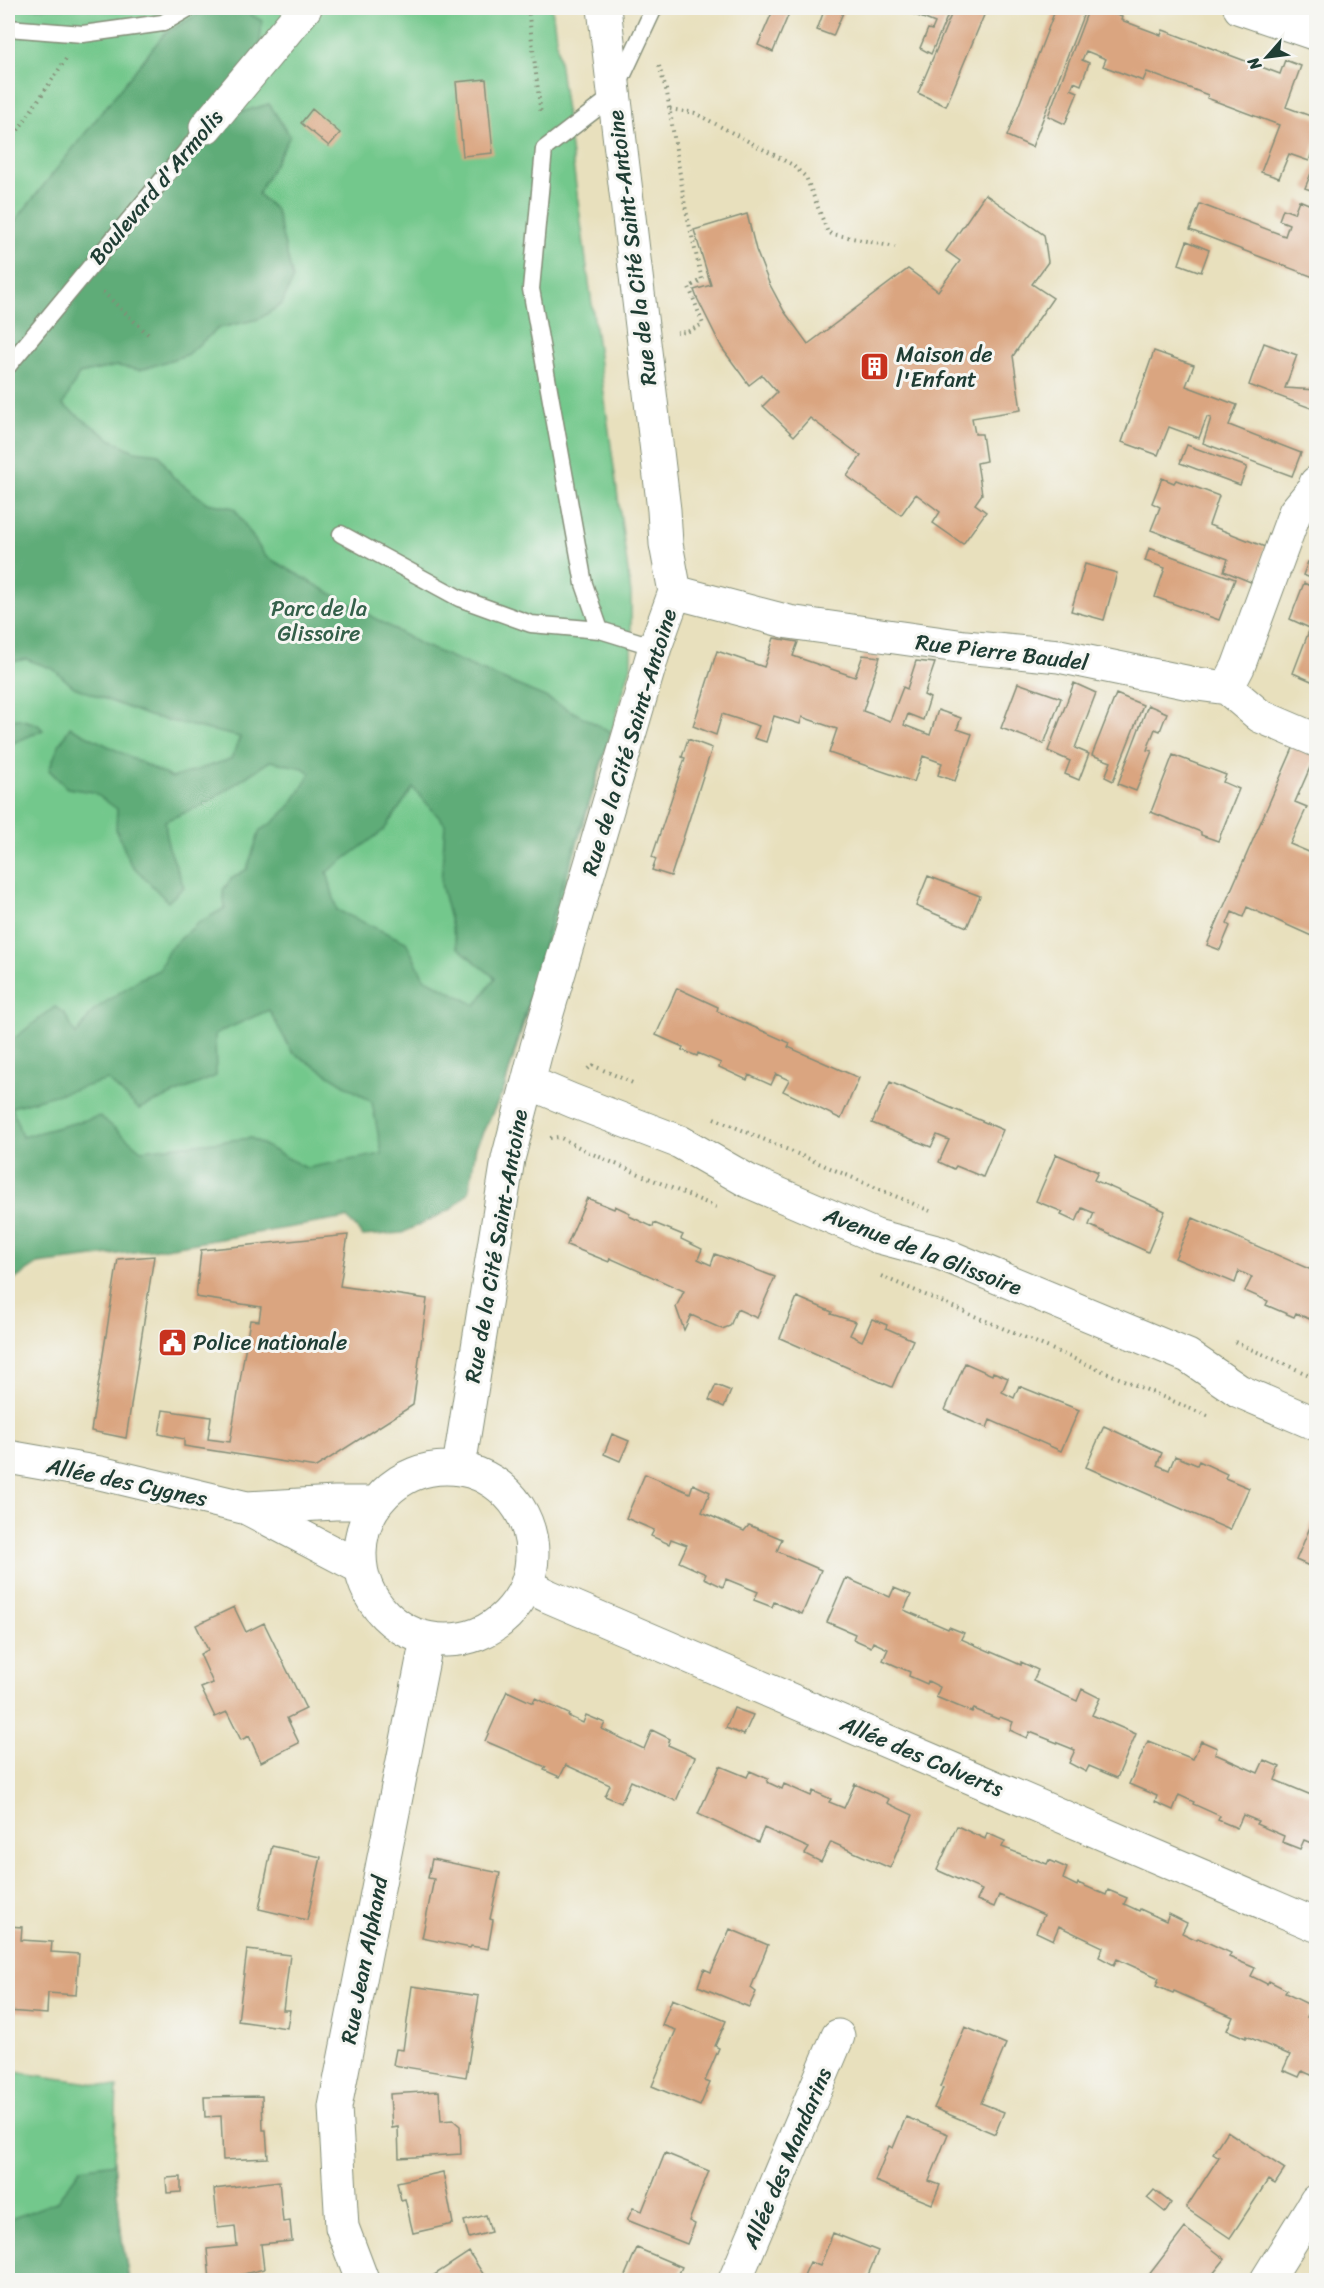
<svg xmlns="http://www.w3.org/2000/svg" width="1324" height="2288" viewBox="0 0 1324 2288" font-family="Sriracha,sans-serif">
<rect width="100%" height="100%" fill="#f6f6f2"/>
<filter id="ink" filterUnits="userSpaceOnUse"><feTurbulence type="fractalNoise" baseFrequency=".0167" numOctaves="2"/><feDisplacementMap in="SourceGraphic" scale="12" xChannelSelector="R" yChannelSelector="G"/><feConvolveMatrix kernelMatrix="1 2 1 2 8 2 1 2 1" color-interpolation-filters="sRGB"/></filter>
<filter id="wash" filterUnits="userSpaceOnUse"><feTurbulence type="fractalNoise" baseFrequency=".008" numOctaves="4" result="noise"/><feDisplacementMap in="SourceGraphic" scale="24" xChannelSelector="R" yChannelSelector="G"/><feGaussianBlur stdDeviation="1.35" result="paint"/><feColorMatrix in="noise" values="0 0 0 0 0 0 0 0 0 0 0 0 0 0 0 0 0 1.4 0 .05"/><feComposite in="paint" operator="in"/></filter>
<g filter="url(#wash)">
<rect width="100%" height="100%" fill="#e8e0bd"/>
<path fill="#73c88c" stroke="#498260" stroke-width="1.5" d="M8,8H552L631,594V666L504,1089L476,1146L8,1262Z
M8,2071L117,2087L114,2163L122,2240L129,2280H8Z"/>
<path fill="#5eac78" stroke="#3e7456" stroke-width="1.5" fill-rule="evenodd" d="M226,8L243,10L262,21L259,52L216,100L242,112L269,104L290,136L258,194L276,210L293,279L282,304L259,319L219,328L186,355L140,370L117,366L79,374L63,405L112,440L134,451L159,454L173,477L207,503L234,508L265,556L422,645L545,697L611,732L552,916L504,1089L476,1146L469,1192L452,1209L402,1233L363,1236L347,1218L166,1248L38,1264L14,1280L8,1288V1043L55,1007L65,1014L76,1035L94,1010L141,978L159,970L169,949L198,923L225,908L223,890L231,879L247,869L260,830C283,820 299,795 310,773L303,768L270,761L205,804L165,821L168,845L184,887L168,902L130,863L116,829L117,809L93,792L67,788L49,770L59,745L70,727L172,778L231,759L240,737L149,716L74,687L53,669L26,659L8,663V230L164,34L205,10ZM413,788L445,824L441,884L457,947L495,978L476,1005L424,978L406,942L337,910L327,872L384,830ZM269,1010L292,1052L372,1102L382,1154L306,1168L251,1138L141,1150L100,1116L22,1137L12,1107L108,1080L139,1109L216,1076L215,1034Z
M19,719L37,724L43,730L11,744L8,760V720Z
M114,2163L122,2240L129,2280H8V2220L56,2202L81,2168Z"/>
<g id="blocks">
<path fill="#daa580" d="M774,8H795L793,12L790,11L773,52L758,45Z
M825,8H845L833,36L817,30Z
M916,8H951L931,54L920,48L928,29L932,30L935,23L913,14Z
M954,8H987L946,106L918,93Z
M1056,8H1086L1032,147L1007,136Z
M1089,8H1097L1122,17L1121,20L1161,35L1163,30L1280,74L1285,60L1301,66L1286,107L1316,118V141L1309,161L1289,154L1279,178L1261,172L1279,125L1207,98L1208,95L1147,72L1143,81L1103,66L1106,59L1086,51L1082,60L1089,63L1081,85L1074,82L1071,89L1078,92L1065,124L1048,116Z
M486,79L493,153L463,156L456,82Z
M312,109L340,133L329,146L301,123Z
M1314,166L1316,167V192L1305,188Z
M985,194L1044,235L1048,262L1032,284L1053,298L1013,356L1021,410L972,418L975,434H982L986,461L977,463L982,494L975,504L986,512L963,544L933,523L940,512L916,494L901,515L847,476L861,456L810,418L794,436L763,406L777,392L762,375L749,385L722,348L697,298L694,290L711,285L694,230L747,214L756,250L769,283L784,311L808,344L908,269L938,291L960,261L946,251Z
M1299,200L1316,207V278L1190,230L1200,204L1285,236L1289,224L1279,220L1283,209L1294,213Z
M1187,241L1209,250L1201,272L1179,264Z
M1264,343L1297,355L1285,388L1316,390V410L1249,385Z
M1154,351L1194,365L1186,386L1237,405L1229,425L1301,453L1292,476L1203,443L1211,418L1207,417L1199,438L1169,427L1158,455L1122,442Z
M1187,445L1247,467L1240,485L1180,463Z
M1162,478L1174,483L1176,480L1219,496L1209,525L1265,547L1253,583L1224,571L1228,559L1151,530L1160,507L1152,503Z
M1149,548L1235,579L1219,620L1155,597L1165,568L1145,561Z
M1316,551V580L1303,575L1308,562L1312,563Z
M1085,564L1117,573L1104,620L1071,611Z
M1304,583L1316,589V631L1290,619Z
M1309,631L1316,634V683L1293,673Z
M774,638L798,642L793,656L855,677L863,655L880,657L863,711L890,721L903,687L907,689L916,661L935,663L924,695L930,698L923,720L908,714L904,725L930,735L938,710L961,718L957,729L972,734L955,781L938,775L942,763L923,756L914,782L829,753L837,729L802,717L800,724L774,716L766,742L754,738L759,726L722,714L716,735L693,726L717,651L764,667Z
M1018,683L1061,698L1044,744L1001,728Z
M1074,683L1096,693L1075,748L1089,754L1079,780L1065,774L1070,761L1048,751Z
M1116,694L1143,705L1113,781L1105,777L1111,762L1092,755Z
M1148,705L1167,713L1160,731L1155,729L1147,750L1152,751L1136,791L1118,784Z
M688,739L712,748L671,876L652,870L656,859L652,857L685,758L682,757Z
M1294,746L1315,756L1295,802L1307,807L1290,844L1316,855V938L1247,907L1243,917L1232,912L1227,924L1230,926L1220,950L1207,945Z
M1173,755L1226,775L1223,782L1239,789L1218,841L1201,835V832L1151,812Z
M928,876L980,896L967,927L916,906Z
M677,988L718,1007L717,1011L790,1043L788,1047L859,1078L841,1119L783,1091L789,1080L776,1074L771,1085L749,1075L747,1080L719,1067L721,1063L698,1053L697,1056L682,1050L683,1047L656,1035Z
M890,1082L1003,1130L983,1177L956,1166L954,1169L939,1162L949,1140L937,1135L931,1147L872,1123Z
M1056,1154L1098,1172L1094,1180L1165,1211L1148,1252L1089,1225L1094,1213L1082,1208L1076,1222L1061,1215L1063,1212L1036,1201Z
M587,1198L614,1209L615,1206L630,1213L629,1216L653,1227L654,1223L683,1235L681,1239L702,1249L698,1259L711,1265L715,1254L775,1277L757,1318L737,1309L730,1326L722,1329L691,1315L684,1330L676,1307L684,1291L610,1258L609,1262L567,1245Z
M1193,1218L1316,1272V1322L1296,1313L1294,1317L1266,1305L1268,1301L1245,1291L1252,1277L1239,1271L1235,1283L1175,1258Z
M348,1235L340,1286L427,1299L413,1405L316,1467L184,1446V1439L159,1434L163,1410L211,1417L208,1439L230,1442L250,1320L259,1321L261,1307L196,1297L201,1250Z
M154,1256L126,1438L91,1431L118,1259Z
M797,1297L832,1312L831,1314L856,1322L850,1335L862,1341L872,1319L887,1325L886,1328L913,1340L892,1387L780,1338Z
M965,1363L992,1375L993,1372L1008,1378L1002,1392L1014,1398L1019,1386L1079,1410L1061,1451L990,1420L987,1428L945,1410Z
M716,1385L731,1391L724,1407L709,1400Z
M1104,1426L1162,1453L1157,1465L1169,1470L1175,1456L1197,1465L1199,1461L1227,1474L1225,1478L1249,1488L1230,1530L1086,1467Z
M612,1434L629,1441L620,1461L604,1454Z
M645,1474L690,1493L693,1484L710,1492L702,1512L744,1531L749,1525L782,1539L777,1551L821,1570L802,1614L774,1602L772,1607L754,1600L758,1592L726,1579L723,1587L704,1578L706,1574L679,1562L687,1545L671,1539L669,1544L651,1536L654,1530L626,1518Z
M1314,1518L1316,1519V1569L1296,1560Z
M846,1578L890,1597L894,1588L911,1595L904,1610L948,1629L949,1627L964,1633L961,1639L1021,1665V1662L1038,1670L1033,1681L1077,1701L1082,1689L1100,1698L1092,1715L1136,1734L1117,1778L1089,1766L1086,1772L1069,1763L1075,1750L1030,1732L1027,1738L1010,1730L1013,1722L1000,1717L998,1719L974,1709L972,1712L936,1697L940,1687L928,1681L927,1684L909,1676L910,1672L883,1660L888,1649L873,1642L871,1647L853,1639L855,1634L827,1622Z
M234,1607L246,1632L264,1623L306,1709L287,1718L299,1743L261,1762L249,1736L241,1740L227,1712L215,1717L201,1688L213,1683L200,1654L208,1650L196,1625Z
M507,1691L533,1703L535,1698L569,1714L568,1716L583,1723L586,1715L605,1723L602,1729L644,1749L652,1730L670,1739L668,1745L695,1757L676,1801L631,1781L621,1803L605,1796L610,1785L566,1765L560,1777L544,1770L546,1767L485,1741Z
M734,1708L753,1715L744,1735L726,1728Z
M1148,1741L1193,1759L1201,1741L1217,1748L1215,1754L1258,1773L1264,1760L1280,1767L1275,1780L1316,1797V1845L1304,1840L1300,1849L1282,1842L1284,1836L1256,1824L1258,1821L1243,1815L1237,1828L1218,1820L1220,1816L1193,1804L1194,1802L1179,1795L1173,1810L1155,1802L1157,1796L1129,1784Z
M720,1766L747,1777L750,1771L768,1779L767,1782L782,1789L784,1784L811,1796L813,1791L831,1799L829,1802L844,1808L855,1784L889,1799L887,1803L913,1815L890,1868L831,1842L821,1862L805,1854L809,1848L764,1828L758,1842L698,1814Z
M957,1826L985,1839L987,1833L1005,1841L1002,1847L1047,1864L1049,1860L1067,1868L1063,1879L1077,1886L1078,1883L1106,1895L1108,1890L1127,1898L1124,1904L1139,1911L1140,1909L1166,1921L1169,1914L1187,1923L1182,1933L1197,1940L1198,1938L1231,1953L1229,1957L1255,1968L1251,1976L1267,1984L1269,1981L1287,1990L1285,1993L1312,2006L1307,2017L1316,2021V2077L1302,2071L1299,2077L1283,2070L1290,2055L1246,2036V2038L1227,2030L1233,2017L1174,1991L1173,1993L1156,1986L1159,1978L1117,1959L1114,1965L1099,1957L1103,1947L1059,1926L1053,1940L1036,1932L1044,1915L999,1895L994,1907L977,1900L982,1890L937,1870Z
M272,1846L321,1857L307,1920L259,1909Z
M432,1859L500,1873L490,1919L493,1920L488,1949L471,1946L470,1948L422,1938L434,1879L428,1878Z
M8,1926L22,1927L21,1940L52,1942L51,1952L79,1954L76,1995L48,1993L47,2014L8,2011Z
M730,1929L768,1945L751,1988L756,1992L749,2007L698,1986L704,1969L711,1972Z
M247,1950L290,1955L283,2010H290L287,2028L238,2021Z
M412,1986L479,1996L466,2077L393,2065L396,2049L403,2050Z
M672,1999L726,2021L715,2046L719,2048L705,2081L710,2083L700,2106L652,2086L676,2030L662,2025Z
M965,2027L1006,2044L981,2103L1004,2112L995,2134L934,2108L943,2088L940,2087Z
M439,2091L441,2121L453,2120L460,2126L461,2154L399,2158L398,2127L392,2128L390,2094Z
M262,2096L263,2130H266L268,2158L223,2160L221,2116L205,2117L204,2097Z
M906,2117L948,2134L929,2181L940,2185L932,2204L875,2181L889,2146L893,2148Z
M1227,2131L1285,2169L1275,2184L1268,2180L1230,2238L1186,2208L1219,2157L1213,2153Z
M665,2153L709,2171L689,2221L695,2224L687,2244L627,2220L633,2208L642,2211Z
M443,2172L453,2224L413,2233L405,2199L401,2200L397,2182Z
M181,2177V2192L167,2193L166,2178Z
M279,2181L283,2222L290,2221L292,2241L261,2244L264,2269L220,2280H210L207,2249L237,2246L235,2226L218,2228L214,2189Z
M1154,2190L1171,2203L1165,2212L1147,2198Z
M486,2215L491,2232L469,2238L464,2221Z
M1185,2228L1225,2259L1208,2280H1145Z
M833,2233L878,2251L866,2280H802L810,2262L820,2266Z
M637,2248L682,2267L676,2280H623Z
M469,2252L487,2280H429L428,2279Z"/>
</g>
</g>
<g filter="url(#ink)">
<use href="#blocks" fill-opacity="0" stroke="#848e78" stroke-width="1.5"/>
<g fill="none" stroke-linecap="round" stroke-linejoin="round">
<defs>
<path id="service" d="M654,8L613,96L544,149L531,289L584,584L600,630L655,647
M8,28L83,34L163,23L189,8
M8,366L206,127
M341,534L459,598L531,624L600,630"/>
<path id="minor" d="M1240,8L1316,34
M206,127L305,8
M675,592L789,622L965,647L1059,656L1190,683L1227,688L1260,716L1316,740
M1227,688L1238,667L1295,512L1314,489L1316,483
M528,1082L573,1101L680,1142L748,1181L876,1236L940,1253L1188,1356L1239,1391L1316,1424
M8,1457L100,1473L247,1508
M459,1467L508,1159L537,1047L655,647L675,592L666,544L664,510L604,8
M360 1554a86 86 0 1 1 172 0a86 86 0 1 1-172 0Z
M360,1567L247,1508L335,1503H375
M528,1586L548,1596L1316,1925
M362,2280L342,2227L335,2107L427,1639
M735,2280L838,2036
M1267,2280L1316,2201"/>
</defs>
<use href="#service" stroke="#848e78" stroke-width="19"/>
<use href="#minor" stroke="#848e78" stroke-width="35"/>
<path stroke="#848e78" stroke-width="4" stroke-dasharray="1.5 4.5" stroke-linecap="butt" d="M528,8L541,115
M659,66L667,93L685,206L702,280L689,287L703,324L687,332L677,333
M670,109L695,113L791,164L806,177L828,233L895,247
M8,145L66,59
M103,292L151,337
M588,1069L592,1065L635,1084
M714,1118L930,1211
M550,1138L559,1137L588,1152L716,1207
M881,1276L1210,1417
M1235,1342L1316,1378"/>
<use href="#service" stroke="#fff" stroke-width="16"/>
<use href="#minor" stroke="#fff" stroke-width="33"/>
</g>
</g>
<defs>
<symbol id="building-square" viewBox="-11 -11 22 22"><rect x="-9" y="-9" width="18" height="18" rx="4" fill="#c8321e" stroke="#f6f6f2"/><path d="M-4-6H4V6H1V3H-1V6H-4ZM-2.5-4.3h1.7v1.8h-1.7ZM.8-4.3h1.7v1.8H.8ZM-2.5-1h1.7V.8h-1.7ZM.8-1h1.7V.8H.8Z" fill="#fff"/></symbol>
<symbol id="civic-square" viewBox="-11 -11 22 22"><rect x="-9" y="-9" width="18" height="18" rx="4" fill="#c8321e" stroke="#f6f6f2"/><path d="M-.6-6.5H3V-4.5H.6V-3L4-1V1h2V6H-6V1h2V-1L-.6-3ZM-1.2 2.5V6h2.4V2.5Z" fill="#fff"/></symbol>
</defs>
<g fill-rule="evenodd">
<use href="#building-square" x="858" y="350" width="33" height="33"/>
<use href="#civic-square" x="156" y="1326" width="33" height="33"/>
</g>
<g text-anchor="middle" dominant-baseline="central" stroke-width="6" stroke-linejoin="round" paint-order="stroke">
<g font-size="22" fill="#1f3d34" stroke="#f6f6f2">
<text transform="translate(156 187) rotate(-50)">Boulevard d'Armolis</text>
<text transform="translate(632 248) rotate(-97)">Rue de la Cité Saint-Antoine</text>
<text transform="translate(1002 652) rotate(7)">Rue Pierre Baudel</text>
<text transform="translate(629 742) rotate(-73)">Rue de la Cité Saint-Antoine</text>
<text transform="translate(496 1246) rotate(-80)">Rue de la Cité Saint-Antoine</text>
<text transform="translate(923 1251) rotate(21)">Avenue de la Glissoire</text>
<text transform="translate(127 1482) rotate(12)">Allée des Cygnes</text>
<text transform="translate(922 1756) rotate(23)">Allée des Colverts</text>
<text transform="translate(364 1960) rotate(-79)">Rue Jean Alphand</text>
<text transform="translate(787 2158) rotate(-67)">Allée des Mandarins</text>
</g>
<g font-size="22" fill="#1f3d34" stroke="#f6f6f2" text-anchor="start">
<text x="896" y="354">Maison de<tspan x="896" dy="25">l'Enfant</tspan></text>
<text x="193" y="1342">Police nationale</text>
</g>
<g font-size="22" fill="#34604a" stroke="#f6f6f2">
<text x="319" y="608">Parc de la<tspan x="319" dy="25">Glissoire</tspan></text>
</g>
</g>
<rect width="1324" height="2288" fill="none" stroke="#f6f6f2" stroke-width="30"/>
<g transform="translate(1267 57) rotate(242)" stroke="#f6f6f2" stroke-width="4.5" paint-order="stroke">
<path d="M0-4.5L10 22L0 15L-10 22Z" fill="#1f3d34"/>
<text y="-9" font-size="16" font-weight="bold" text-anchor="middle" fill="#1f3d34">N</text>
</g>
</svg>
